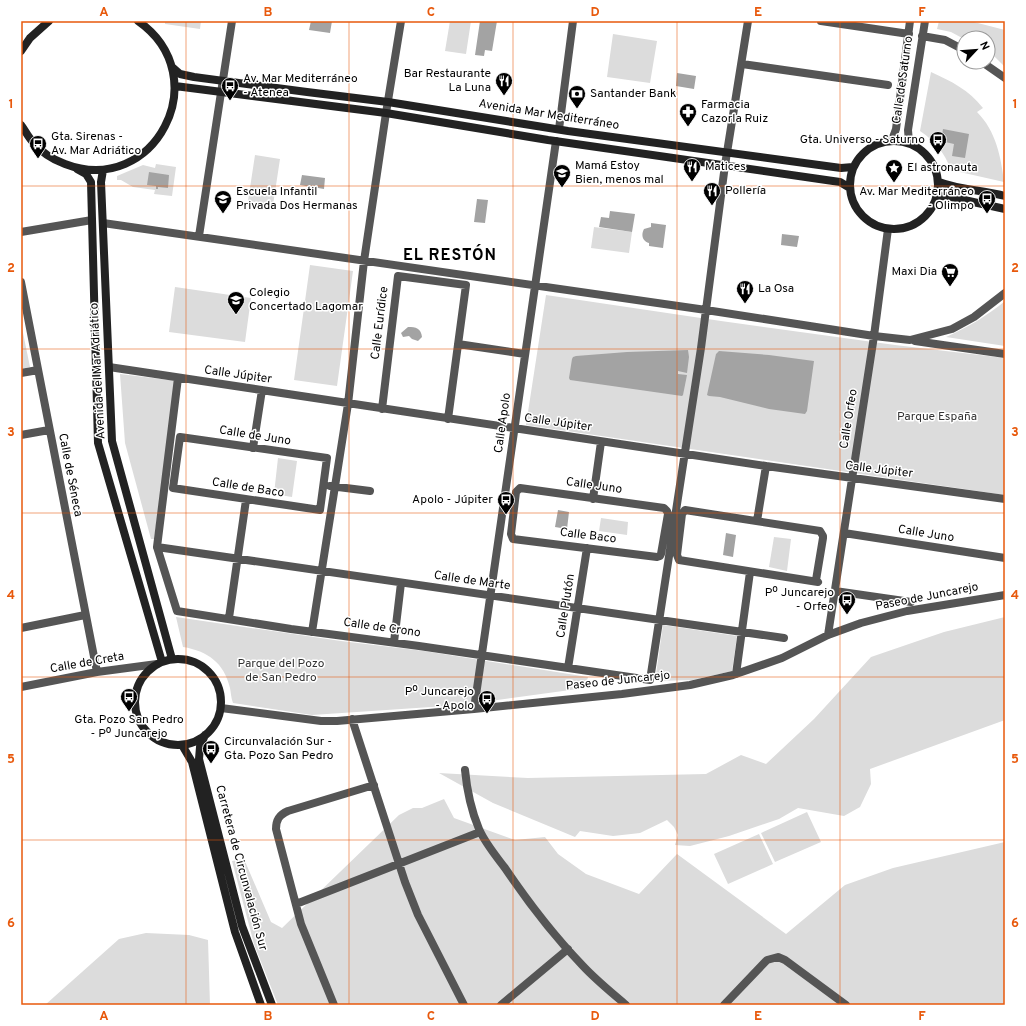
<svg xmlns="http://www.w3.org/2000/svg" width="1026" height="1026" viewBox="0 0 1026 1026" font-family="Overpass,sans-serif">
<rect width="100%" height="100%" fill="#fff"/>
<path fill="#dcdcdc" d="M165,21H201L200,29L165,24Z
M450,21H471L466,54L445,51Z
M939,21H970L1005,30V67L994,56L988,53V38L964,39L951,32L937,29Z
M613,34L657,41L650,83L607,77Z
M931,72C951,81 969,90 983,108L977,112C996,131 1001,157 1004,182L951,170C944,152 936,142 920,131Z
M255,155L280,159L273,205L248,201Z
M156,164L176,167L172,196L154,194L155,190L133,187L121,180H117V176L143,165L155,168Z
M594,227L632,232L629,253L591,248Z
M310,265L353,271L337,386L294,380Z
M175,287L251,298L245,342L169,332Z
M546,295L721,321L895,345L1005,358V495L526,425Z
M1005,301V346L946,337C968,327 987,316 1005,301Z
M21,323L30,367L21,369Z
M120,374L177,381L154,539H151L125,443Z
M278,458L297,461L292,497L274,494Z
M601,518L628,522L627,535L599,531Z
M774,537L791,539L787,571L769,567Z
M176,617L341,641L424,651L588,677L585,688L461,705L312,715L233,703C231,698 231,693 230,688C224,663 208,651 183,647Z
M1005,617V720L870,769L871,784L860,807L844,816L798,808L779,819L729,836L690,846L675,845L678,835L674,827L667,820L640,833L613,836L580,831L575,837L493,803L439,773L528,778L706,774L741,755L766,764L814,719L871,657L944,632Z
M663,625L737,636L732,671L693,680L655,681Z
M444,799L454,818L515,840L545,837L558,854L586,874L639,894L677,854L786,934L845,885L893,868L1005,842V1005H278L254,944L232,861L244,859L271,922L282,928L399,815L413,808H422Z
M807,812L821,842L775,862L761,833Z
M759,834L773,864L728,884L714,854Z
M146,933L189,935L208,940L210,1005H45L119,939Z"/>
<path fill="#a3a3a3" d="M311,21H332L330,33L309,30Z
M480,21H497L492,51L485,50L484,56L475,55Z
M677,73L696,76L694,89L676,86Z
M943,129L969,134L965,158L952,156L954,144L941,141Z
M149,172L169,175L168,188L158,187V189H156V186L147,185Z
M302,175L325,178L324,189L300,185Z
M477,199L488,200L485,223L474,222Z
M610,211L635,214L632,232L599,227L601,217L609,218Z
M651,223L666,225L663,248L649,246V243C642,241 641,235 644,229L651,227Z
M782,234L799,236L797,247L781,245Z
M408,327C416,327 421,328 422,337L418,341L412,339L409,336L403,337L401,333Z
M688,350L689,357L687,373L678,371V374L687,375L683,395L682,396L570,380L569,378L572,359L573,357L576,356L627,352Z
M719,351L769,355L814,361L807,411L805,414L769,409L720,397L709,396L707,395L716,354Z
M558,510L569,512L567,529L555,527Z
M726,533L736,535L733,557L723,555Z"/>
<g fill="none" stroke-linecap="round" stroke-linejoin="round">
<path stroke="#555" stroke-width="8" d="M821,21L909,34
M922,36L945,40L964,50
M982,62L1005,78
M742,64L888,85
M559,129L573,21
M892,140L896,129L910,21
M909,142L908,130L925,21
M103,223L706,310L874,336L910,340L952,329L974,317L1005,293
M21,232L92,220
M199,236L232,21
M21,282L97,672
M915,341L1005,354
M458,344L525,354
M109,367L766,466L1005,499
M21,373L38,370
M178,378L157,547L177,611L291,629L419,646L650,680L701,348L725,165L748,21
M382,409L398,276L466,285L448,419
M21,435L49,430
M180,437L327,458L320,510L173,488Z
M253,448L262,390
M330,486L370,491
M520,488L664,508L667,511L668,514L661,554L660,556L657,557L513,539L511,534L516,492Z
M593,499L601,442
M685,510L820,531L823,536V538L816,580L818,582L679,560L677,555L682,514Z
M757,521L766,466
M844,533L1005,558
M157,547L784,638
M835,591L911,602
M229,618L246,500
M21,628L85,615
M312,632L348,404L364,261L386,113L401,21
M828,635L874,336L888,229
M394,642L401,583
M568,668L587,548
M736,674L750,572
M21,687L97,672L157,664
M221,708L321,721H337L474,709L622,694L690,685L733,675L782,658L828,635L861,623L907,611L1005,595
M474,709L556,141
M352,719L405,882L418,915L464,1005
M465,770C467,791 471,810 479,829C485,843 496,856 505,868C528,902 554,936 583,966C596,980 611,992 626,1005
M296,904L480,832
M334,1005L301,924L276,829C276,820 279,815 288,811L374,785
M501,1005L568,949
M724,1005L767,960L778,957L785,960L846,1005"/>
<path stroke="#222" stroke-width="8" d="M21,51L30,38L49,21
M172,67L180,74L194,77L307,92L388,102L568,131L841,168L853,167
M175,86L386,113L548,140L840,182L850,188
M21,125C25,130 28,137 33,142C41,152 54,160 65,164C154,198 218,77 138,21
M850 185a44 44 0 1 1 88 0a44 44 0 1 1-88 0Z
M77,169L86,174L91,182L98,443L162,662
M103,170L101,182L112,441L172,659
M939,182C959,190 984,190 1005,196
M937,197L946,196L1005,209
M135 702a43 43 0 1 1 86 0a43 43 0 1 1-86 0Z
M205,735L200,747L199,759L242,926L272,1005
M182,745L192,762L235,932L261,1005"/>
</g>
<path fill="none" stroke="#e8590c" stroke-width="1" stroke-opacity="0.55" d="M186,21V1005M349,21V1005M513,21V1005M677,21V1005M840,21V1005M21,186H1005M21,349H1005M21,513H1005M21,677H1005M21,840H1005"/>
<defs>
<symbol id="restaurant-pin" viewBox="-11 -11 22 30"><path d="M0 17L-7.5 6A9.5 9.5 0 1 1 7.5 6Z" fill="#000" stroke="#fff"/><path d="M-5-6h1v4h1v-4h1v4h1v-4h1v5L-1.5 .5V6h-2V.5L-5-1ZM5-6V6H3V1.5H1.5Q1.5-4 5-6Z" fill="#fff"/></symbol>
<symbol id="bus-pin" viewBox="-11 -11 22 30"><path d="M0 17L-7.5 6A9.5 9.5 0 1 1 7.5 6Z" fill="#000" stroke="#fff"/><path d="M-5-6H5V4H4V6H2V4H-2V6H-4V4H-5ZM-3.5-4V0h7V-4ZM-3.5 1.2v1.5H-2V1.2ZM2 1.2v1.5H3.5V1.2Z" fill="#fff"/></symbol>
<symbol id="bank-pin" viewBox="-11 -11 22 30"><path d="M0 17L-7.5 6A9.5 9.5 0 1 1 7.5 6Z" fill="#000" stroke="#fff"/><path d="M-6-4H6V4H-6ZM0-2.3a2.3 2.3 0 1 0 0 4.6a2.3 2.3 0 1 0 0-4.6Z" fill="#fff"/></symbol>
<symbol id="pharmacy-pin" viewBox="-11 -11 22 30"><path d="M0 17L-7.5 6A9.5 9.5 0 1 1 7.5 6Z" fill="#000" stroke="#fff"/><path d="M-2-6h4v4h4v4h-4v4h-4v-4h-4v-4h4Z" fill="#fff"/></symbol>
<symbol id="sight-pin" viewBox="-11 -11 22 30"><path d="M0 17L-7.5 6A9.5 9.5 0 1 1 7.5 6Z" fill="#000" stroke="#fff"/><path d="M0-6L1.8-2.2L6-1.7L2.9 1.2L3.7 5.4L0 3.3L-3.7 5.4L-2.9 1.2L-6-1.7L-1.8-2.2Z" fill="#fff"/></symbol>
<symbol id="school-pin" viewBox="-11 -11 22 30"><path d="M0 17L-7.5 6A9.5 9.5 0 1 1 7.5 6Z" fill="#000" stroke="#fff"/><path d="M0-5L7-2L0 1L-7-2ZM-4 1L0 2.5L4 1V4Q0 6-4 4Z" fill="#fff"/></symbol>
<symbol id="supermarket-pin" viewBox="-11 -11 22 30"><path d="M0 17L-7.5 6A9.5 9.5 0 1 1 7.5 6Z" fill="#000" stroke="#fff"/><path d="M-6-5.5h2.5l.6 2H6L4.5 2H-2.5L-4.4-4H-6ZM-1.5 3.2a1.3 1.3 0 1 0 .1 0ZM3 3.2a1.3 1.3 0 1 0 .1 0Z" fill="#fff"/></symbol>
</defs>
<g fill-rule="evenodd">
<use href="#restaurant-pin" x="494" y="71" width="20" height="27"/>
<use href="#bus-pin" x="220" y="76" width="20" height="27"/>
<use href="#bank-pin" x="567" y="84" width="20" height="27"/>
<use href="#pharmacy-pin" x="678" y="102" width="20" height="27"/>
<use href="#bus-pin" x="928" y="130" width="20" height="27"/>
<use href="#bus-pin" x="28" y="134" width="20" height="27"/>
<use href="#restaurant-pin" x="682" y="157" width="20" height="27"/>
<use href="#sight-pin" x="884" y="158" width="20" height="27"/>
<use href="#school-pin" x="552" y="163" width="20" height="27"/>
<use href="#restaurant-pin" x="702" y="181" width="20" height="27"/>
<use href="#school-pin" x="213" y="189" width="20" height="27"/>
<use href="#bus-pin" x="977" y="189" width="20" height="27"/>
<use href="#supermarket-pin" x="940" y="262" width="20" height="27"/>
<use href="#restaurant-pin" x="735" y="279" width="20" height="27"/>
<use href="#school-pin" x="226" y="290" width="20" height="27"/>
<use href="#bus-pin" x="496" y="490" width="20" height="27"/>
<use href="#bus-pin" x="837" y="590" width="20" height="27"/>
<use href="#bus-pin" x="119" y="687" width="20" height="27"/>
<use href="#bus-pin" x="477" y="689" width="20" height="27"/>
<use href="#bus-pin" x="201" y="739" width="20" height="27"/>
</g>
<g text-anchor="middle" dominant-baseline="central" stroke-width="3" stroke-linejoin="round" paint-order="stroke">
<g font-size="12" fill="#000" stroke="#fff" text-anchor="start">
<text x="491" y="74" text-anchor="end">Bar Restaurante<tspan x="491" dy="14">La Luna</tspan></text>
<text x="243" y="79">Av. Mar Mediterráneo<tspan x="243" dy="14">- Atenea</tspan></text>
<text x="590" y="94">Santander Bank</text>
<text x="701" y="105">Farmacia<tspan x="701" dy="14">Cazorla Ruiz</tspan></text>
<text x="51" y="137">Gta. Sirenas -<tspan x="51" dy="14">Av. Mar Adriático</tspan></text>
<text x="925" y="140" text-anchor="end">Gta. Universo - Saturno</text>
<text x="575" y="166">Mamá Estoy<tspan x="575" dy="14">Bien, menos mal</tspan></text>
<text x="705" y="167">Matices</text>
<text x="907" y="168">El astronauta</text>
<text x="725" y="191">Pollería</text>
<text x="236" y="192">Escuela Infantil<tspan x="236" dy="14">Privada Dos Hermanas</tspan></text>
<text x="974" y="192" text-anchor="end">Av. Mar Mediterráneo<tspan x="974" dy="14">- Olimpo</tspan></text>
<text x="937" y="272" text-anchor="end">Maxi Dia</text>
<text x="758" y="289">La Osa</text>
<text x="249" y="293">Colegio<tspan x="249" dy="14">Concertado Lagomar</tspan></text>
<text x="493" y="500" text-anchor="end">Apolo - Júpiter</text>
<text x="834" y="593" text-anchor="end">Pº Juncarejo<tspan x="834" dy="14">- Orfeo</tspan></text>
<text x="474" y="692" text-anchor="end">Pº Juncarejo<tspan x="474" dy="14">- Apolo</tspan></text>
<text x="129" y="720" text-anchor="middle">Gta. Pozo San Pedro<tspan x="129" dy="14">- Pº Juncarejo</tspan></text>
<text x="224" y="742">Circunvalación Sur -<tspan x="224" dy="14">Gta. Pozo San Pedro</tspan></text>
</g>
<g font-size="12" fill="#000" stroke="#fff">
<text transform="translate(903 80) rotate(-82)">Calle de Saturno</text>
<text transform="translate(549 115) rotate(9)">Avenida Mar Mediterráneo</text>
<text transform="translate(380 323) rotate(-83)">Calle Eurídice</text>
<text transform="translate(98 371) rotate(-93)">Avenida del Mar Adriático</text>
<text transform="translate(238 375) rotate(8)">Calle Júpiter</text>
<text transform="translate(849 419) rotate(-81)">Calle Orfeo</text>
<text transform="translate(503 423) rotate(-82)">Calle Apolo</text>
<text transform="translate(558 423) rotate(8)">Calle Júpiter</text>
<text transform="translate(255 436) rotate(9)">Calle de Juno</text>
<text transform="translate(879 470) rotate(7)">Calle Júpiter</text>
<text transform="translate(70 475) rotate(79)">Calle de Séneca</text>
<text transform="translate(594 486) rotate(8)">Calle Juno</text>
<text transform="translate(248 488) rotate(9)">Calle de Baco</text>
<text transform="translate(926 534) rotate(9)">Calle Juno</text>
<text transform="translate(588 536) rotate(7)">Calle Baco</text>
<text transform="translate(472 581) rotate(8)">Calle de Marte</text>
<text transform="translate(927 597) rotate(-11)">Paseo de Juncarejo</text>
<text transform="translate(566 606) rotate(-81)">Calle Plutón</text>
<text transform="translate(382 628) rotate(8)">Calle de Crono</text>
<text transform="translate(87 663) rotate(-10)">Calle de Creta</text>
<text transform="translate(618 681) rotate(-6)">Paseo de Juncarejo</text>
<text transform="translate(241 868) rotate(75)">Carretera de Circunvalación Sur</text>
</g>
<g font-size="12" fill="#333" stroke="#fff">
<text x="937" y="417">Parque España</text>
<text x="281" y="664">Parque del Pozo<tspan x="281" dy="14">de San Pedro</tspan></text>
</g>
<g font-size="16" font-weight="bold" letter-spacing="1" fill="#000" stroke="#fff">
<text x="450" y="256">EL RESTÓN</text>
</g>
</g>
<rect width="1026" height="1026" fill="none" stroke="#ffffff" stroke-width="44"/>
<g transform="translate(976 50) rotate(64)"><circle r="19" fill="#ffffff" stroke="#999999"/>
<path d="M0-3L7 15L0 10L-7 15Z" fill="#000000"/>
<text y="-6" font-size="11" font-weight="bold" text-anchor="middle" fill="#000000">N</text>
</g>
<rect x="22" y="22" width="982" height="982" fill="none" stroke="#e8590c" stroke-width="1.5"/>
<g font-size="13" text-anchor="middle" font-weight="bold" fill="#e8590c">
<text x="104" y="16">A</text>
<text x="268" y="16">B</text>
<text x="431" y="16">C</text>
<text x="595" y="16">D</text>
<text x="758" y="16">E</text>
<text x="922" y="16">F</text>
<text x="11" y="108">1</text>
<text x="1015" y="108">1</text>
<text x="11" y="272">2</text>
<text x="1015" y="272">2</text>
<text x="11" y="436">3</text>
<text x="1015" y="436">3</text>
<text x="11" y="599">4</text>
<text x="1015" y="599">4</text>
<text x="11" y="763">5</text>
<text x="1015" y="763">5</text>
<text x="11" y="927">6</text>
<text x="1015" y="927">6</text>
<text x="104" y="1020">A</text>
<text x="268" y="1020">B</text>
<text x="431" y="1020">C</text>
<text x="595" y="1020">D</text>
<text x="758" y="1020">E</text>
<text x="922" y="1020">F</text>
</g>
</svg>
